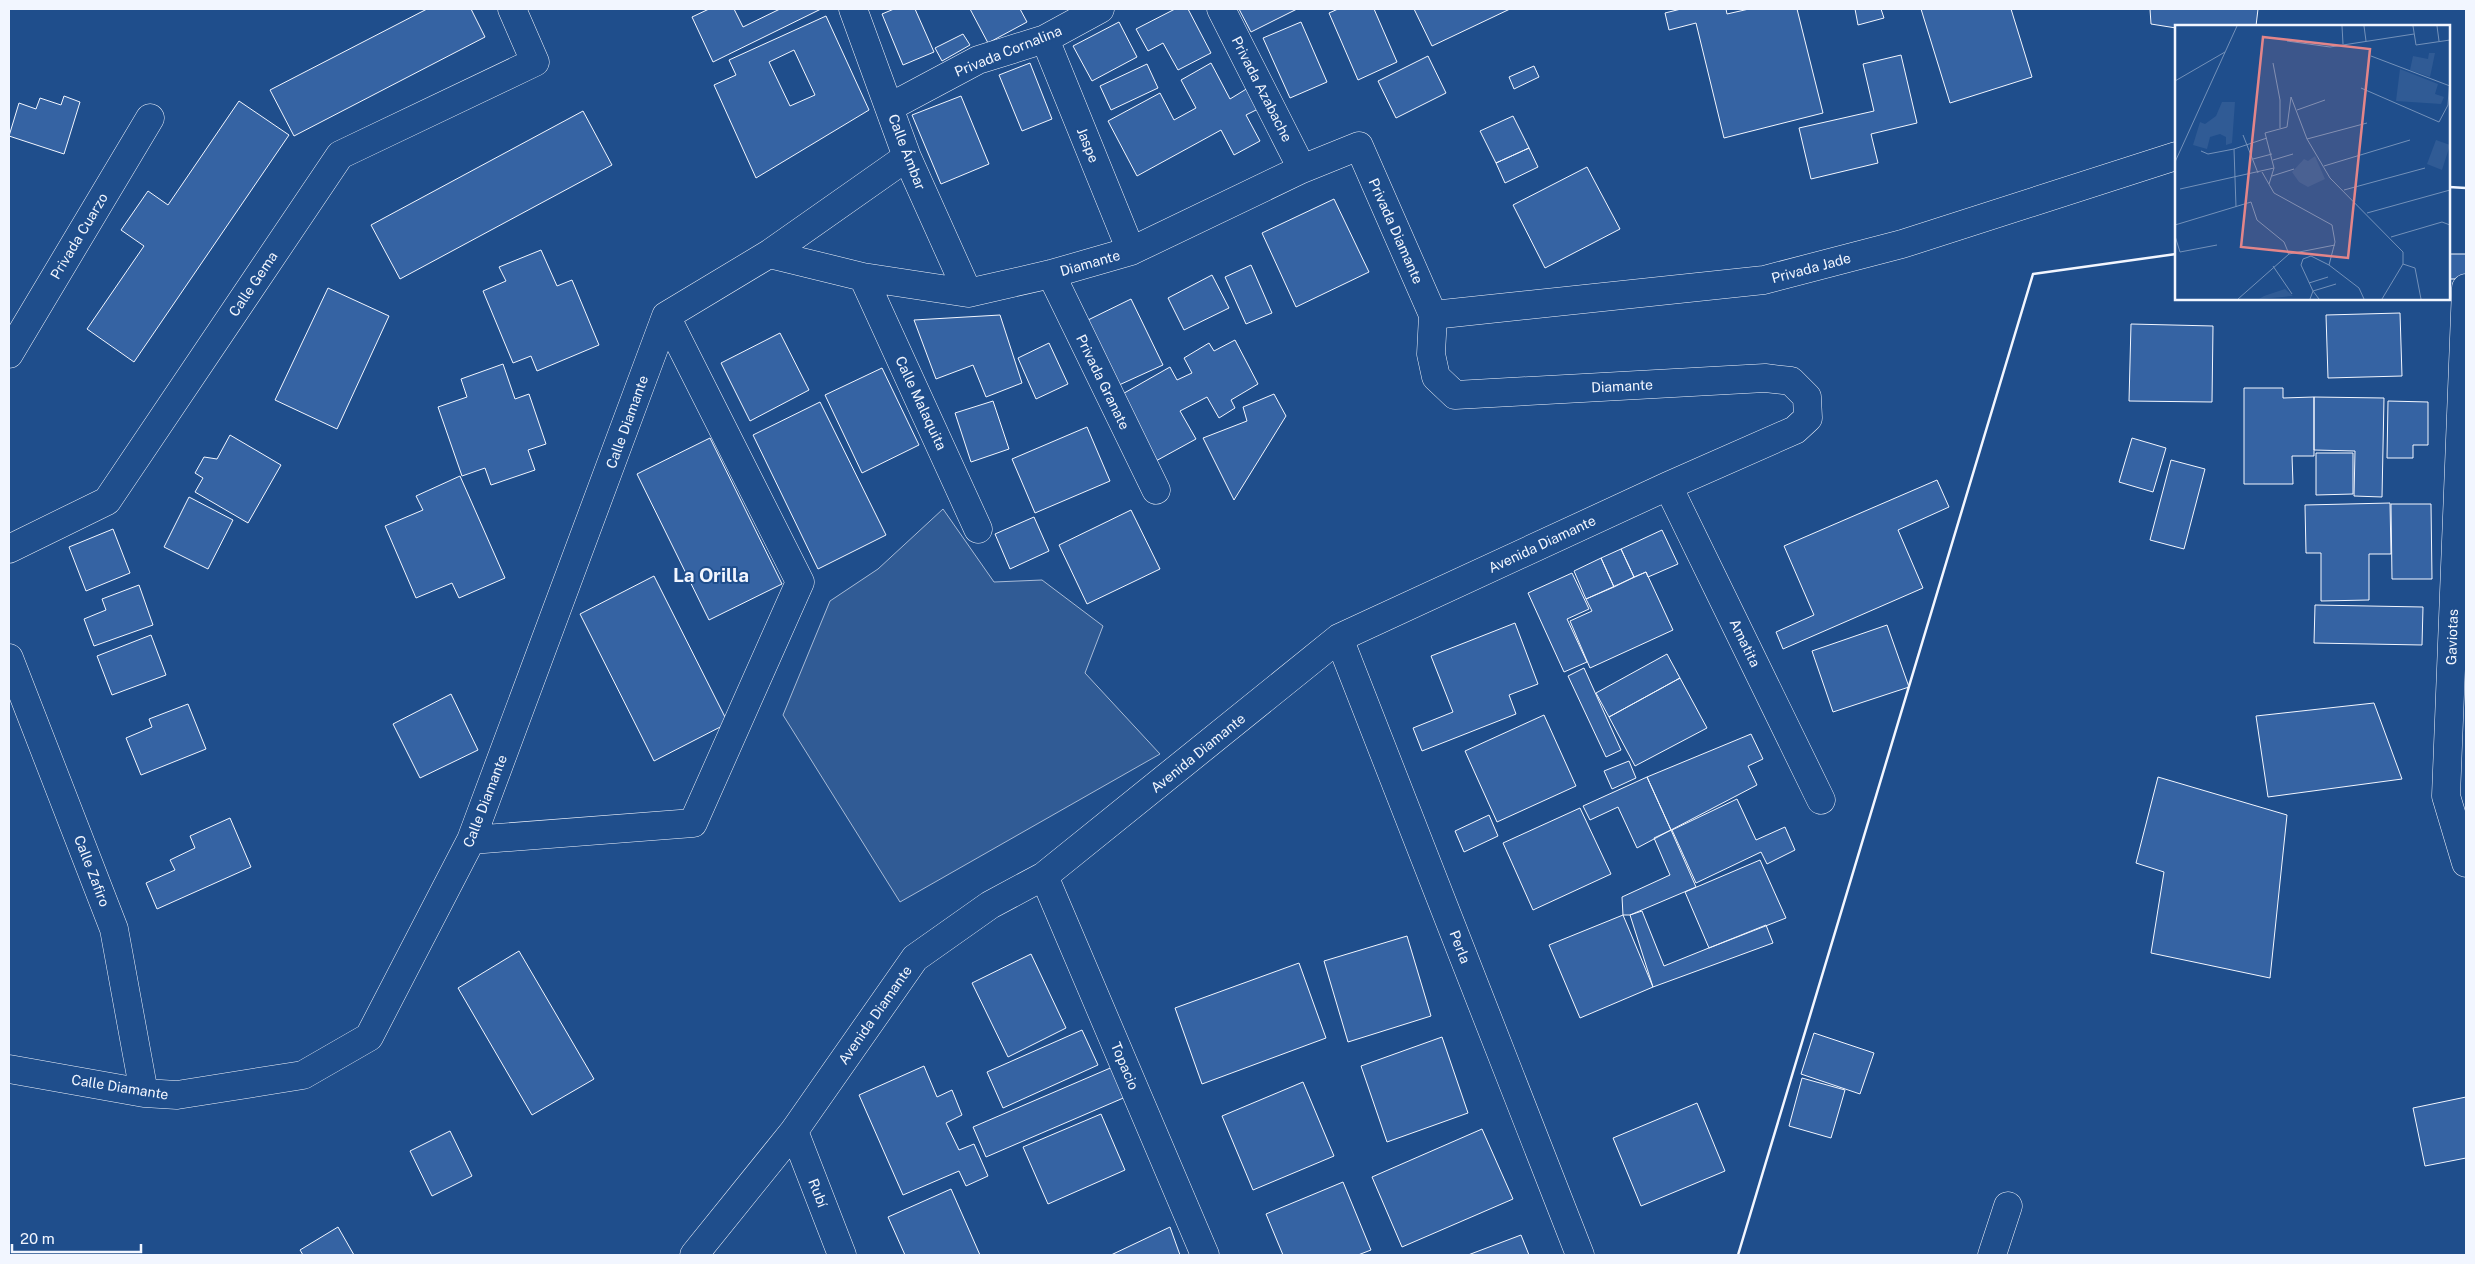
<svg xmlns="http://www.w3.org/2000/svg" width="2475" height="1264" viewBox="0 0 2475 1264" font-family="'Public Sans',sans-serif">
<rect width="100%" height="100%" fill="#1f4e8c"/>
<path fill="#305b95" stroke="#a8bbd7" d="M943,509L994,582L1042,580L1103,626L1085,673L1160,754L900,902L783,715L830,601L878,569Z"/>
<path fill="#3563a3" stroke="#f2f6ff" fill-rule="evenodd" d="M427,9H471L485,37L294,136L270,90Z
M709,9H734L743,27L780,9H821L713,62L692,17Z
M894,9H915L934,52L903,65L882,14Z
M970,9H1020L1027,22L988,43Z
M1175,9H1188L1211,53L1178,70L1163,43L1148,51L1136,29Z
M1239,9H1297L1251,32Z
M1338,9H1374L1397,62L1358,80L1329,13Z
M1414,9H1510L1432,46Z
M1681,9H1726L1727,14L1749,9H1797L1823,113L1724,138L1696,23L1669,30L1665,13Z
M1855,9H1881L1884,18L1858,25Z
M1921,9H2011L2032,77L1950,103Z
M2150,9H2258L2256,26H2176V28L2151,24Z
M826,16L869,110L756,178L714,85L736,75L729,60ZM794,50L815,95L790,106L769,62Z
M1119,22L1137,57L1092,81L1073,46Z
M1301,22L1327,82L1290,98L1263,38Z
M963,34L970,45L942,61L935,48Z
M1901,55L1917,123L1871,134L1878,163L1811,179L1799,128L1874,111L1863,64Z
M1428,56L1446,93L1396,118L1378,81Z
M1030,63L1052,119L1022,131L999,75Z
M1211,63L1230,99L1248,88L1258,109L1246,115L1260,141L1234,155L1221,130L1137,176L1108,121L1160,93L1174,120L1196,108L1181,80Z
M1147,64L1158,88L1111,110L1100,86Z
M1534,66L1539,77L1514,89L1509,77Z
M64,96L80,102L64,154L9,136L19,103L36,109L40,98L61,105Z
M961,96L989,164L941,184L912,115Z
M239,101L289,135L134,362L87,329L144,246L121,230L148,191L168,205Z
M583,111L612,165L400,279L371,225Z
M1513,116L1529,148L1496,163L1480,131Z
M1529,148L1538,167L1505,183L1496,163Z
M1587,167L1620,229L1545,268L1513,205Z
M1334,199L1369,272L1296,307L1262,233Z
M541,250L557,286L572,280L599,345L537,371L531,356L513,363L483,291L506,281L499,267Z
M2449,254H2466V279H2449Z
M1251,265L1272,313L1246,324L1225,277Z
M1212,275L1229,308L1184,330L1168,298Z
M328,288L389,316L337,429L275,400Z
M1131,299L1163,365L1119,385L1088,320Z
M2400,313L2402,376L2328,378L2326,315Z
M1000,315L1022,383L986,397L973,365L936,379L914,320Z
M2131,324L2213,326L2212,402L2129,401Z
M780,333L809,390L750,421L721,363Z
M1235,340L1258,384L1231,400L1235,408L1219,418L1207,397L1180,411L1196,439L1154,462L1119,396L1170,367L1177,380L1192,373L1184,358L1209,343L1214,351Z
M1049,343L1068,384L1036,399L1018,358Z
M503,364L515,399L529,394L546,444L528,450L535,470L491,485L485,468L462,476L438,407L467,397L461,379Z
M882,368L919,445L862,473L825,395Z
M2244,388H2283V398L2314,397V456H2292L2293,484H2244Z
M1274,394L1286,416L1234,500L1203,438L1247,421L1243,407Z
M2314,397L2384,398L2382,497L2354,496L2355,451L2314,450Z
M993,401L1009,449L971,462L955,413Z
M2388,401L2428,402V445H2413V458H2387Z
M820,402L886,535L818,569L753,435Z
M1087,427L1110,481L1035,513L1012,459Z
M230,435L281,465L248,523L195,492L203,478L195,473L204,457L217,459Z
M710,438L782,584L709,620L637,474Z
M2132,438L2166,448L2153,492L2119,482Z
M2316,453H2353V494L2316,495Z
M2171,460L2205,469L2184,549L2150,540Z
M460,476L505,578L459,598L452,583L416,598L385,526L423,510L416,496Z
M1937,480L1949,507L1898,530L1923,588L1783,649L1776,632L1814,615L1784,546Z
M189,497L233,520L208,569L164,547Z
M2390,503L2391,554H2369V600L2321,601V553H2306L2305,505Z
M2391,504H2431L2432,579H2392Z
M1131,510L1160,569L1087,604L1059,545Z
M1034,517L1049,551L1010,569L995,534Z
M113,529L130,573L86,591L69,547Z
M1662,530L1678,564L1648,577L1646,572L1634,577L1621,549Z
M1621,549L1634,577L1614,587L1601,558Z
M1601,558L1614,587L1586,599L1574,571Z
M1646,572L1673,630L1590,668L1570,621L1592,611L1586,599Z
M1572,573L1589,609L1567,619L1587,662L1564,672L1528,593Z
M654,576L728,723L654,761L580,614Z
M139,585L153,625L94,646L84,619L106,610L102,599Z
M2315,605L2423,607L2422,645L2314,643Z
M1515,623L1538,684L1509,695L1516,714L1422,751L1413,728L1453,712L1431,656Z
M1887,625L1909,687L1833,712L1812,651Z
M151,635L166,675L112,695L97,656Z
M1667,654L1680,678L1609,717L1596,693Z
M1584,668L1621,750L1606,757L1568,676Z
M1680,678L1707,728L1635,766L1609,717Z
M451,694L478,750L420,778L393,724Z
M2374,703L2402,779L2268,797L2256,716Z
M188,704L206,749L141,775L126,738L152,727L149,719Z
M1544,715L1576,786L1497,822L1465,751Z
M1751,734L1763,759L1748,766L1757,785L1671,830L1647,777Z
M1629,761L1636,778L1612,789L1604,771Z
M1647,777L1671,830L1637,848L1618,807L1590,820L1583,806Z
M2158,777L2287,815L2270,978L2151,953L2164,872L2136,863Z
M1737,799L1756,840L1785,827L1795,850L1767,864L1761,852L1696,883L1672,830Z
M1580,808L1611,874L1533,910L1503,843Z
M1489,815L1498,836L1464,852L1455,831Z
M230,818L251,867L157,909L146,883L175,870L170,860L195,848L190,836Z
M1671,830L1696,887L1630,915H1623L1622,897L1670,875L1654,838Z
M1760,860L1786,918L1709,948L1685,892Z
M1642,911L1664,966L1766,925L1773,943L1653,987L1630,915Z
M1623,915L1653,987L1580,1018L1549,945Z
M1407,936L1431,1016L1348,1042L1324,961Z
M519,951L594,1079L532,1115L458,988Z
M1031,954L1066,1028L1008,1057L972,983Z
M1299,963L1326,1038L1202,1084L1175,1008Z
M1082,1030L1098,1065L1003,1108L987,1072Z
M1814,1033L1874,1053L1860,1094L1801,1074Z
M1442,1037L1468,1113L1387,1142L1361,1066Z
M924,1066L937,1097L952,1090L962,1115L946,1123L959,1150L974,1144L988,1176L966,1186L959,1171L903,1195L859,1095Z
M1115,1066L1128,1096L986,1157L973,1127Z
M1802,1078L1845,1090L1831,1138L1789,1126Z
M1303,1082L1334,1156L1253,1190L1222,1116Z
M2466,1097V1158L2425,1166L2413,1108Z
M1697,1103L1725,1171L1641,1206L1613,1138Z
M1101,1114L1125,1170L1048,1204L1023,1147Z
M1482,1129L1513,1199L1402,1247L1372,1177Z
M450,1131L472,1176L432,1196L410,1151Z
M1343,1182L1371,1250L1358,1255H1283L1266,1214Z
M951,1189L980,1255H905L888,1217Z
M338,1227L354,1255H303L300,1250Z
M1170,1227L1180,1255H1111Z
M1521,1235L1529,1255H1468Z"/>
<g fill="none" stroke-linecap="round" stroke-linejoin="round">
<defs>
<path id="minor" d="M853,9L907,157L968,293
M1221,9L1302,169
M1045,39L1131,251
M890,107L978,60L1045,39L1100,9
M1051,274L1156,490
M863,277L978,529
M2466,288L2446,796L2466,863
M1433,315L1764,280L1902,244L2176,156
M9,354L150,118
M1668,486L1821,800
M9,549L107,501L340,155L535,62L512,9
M1339,638L1580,1255
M9,658L114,929L144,1093
M471,840L693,823L800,582L666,316
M1044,876L1205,1255
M9,1069L144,1093L177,1095L303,1075L369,1037L471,840L666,316L769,254L907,157
M794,1131L842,1255
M694,1255L794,1131L915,958L990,905L1044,876L1339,638L1668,486L1795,430L1808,418L1807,397L1791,381L1765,378L1455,395L1436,377L1431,354L1433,315L1359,146L1302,169L1131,251L1051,274L968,293L863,277L769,254
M1992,1255L2008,1206"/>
</defs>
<use href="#minor" stroke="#f2f6ff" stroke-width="29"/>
<use href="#minor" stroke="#1f4e8c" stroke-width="28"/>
<path stroke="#f2f6ff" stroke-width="2.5" d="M2449,187L2466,188
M1738,1255L2033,274L2176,254"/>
</g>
<g text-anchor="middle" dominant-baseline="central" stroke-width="4" stroke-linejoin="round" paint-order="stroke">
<g font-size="14" fill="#f2f6ff" stroke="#1f4e8c">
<text transform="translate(1008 51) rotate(-22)">Privada Cornalina</text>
<text transform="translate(1262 89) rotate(63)">Privada Azabache</text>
<text transform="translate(1088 145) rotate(68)">Jaspe</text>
<text transform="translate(907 152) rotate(69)">Calle Ámbar</text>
<text transform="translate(1396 231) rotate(66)">Privada Diamante</text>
<text transform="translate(79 236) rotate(-59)">Privada Cuarzo</text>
<text transform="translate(1090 263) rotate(-16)">Diamante</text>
<text transform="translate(1811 268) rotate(-15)">Privada Jade</text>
<text transform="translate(253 284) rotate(-56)">Calle Gema</text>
<text transform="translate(1103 382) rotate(64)">Privada Granate</text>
<text transform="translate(1622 386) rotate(-3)">Diamante</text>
<text transform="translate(921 403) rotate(65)">Calle Malaquita</text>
<text transform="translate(627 422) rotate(-70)">Calle Diamante</text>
<text transform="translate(1542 544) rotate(-25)">Avenida Diamante</text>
<text transform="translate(2452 637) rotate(-88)">Gaviotas</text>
<text transform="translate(1745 643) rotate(64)">Amatita</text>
<text transform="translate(1198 753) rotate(-39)">Avenida Diamante</text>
<text transform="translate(485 801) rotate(-69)">Calle Diamante</text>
<text transform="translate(92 871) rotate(69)">Calle Zafiro</text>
<text transform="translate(1460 947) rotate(69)">Perla</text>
<text transform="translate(875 1015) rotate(-55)">Avenida Diamante</text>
<text transform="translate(1125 1066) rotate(67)">Topacio</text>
<text transform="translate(120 1087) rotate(9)">Calle Diamante</text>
<text transform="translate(818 1193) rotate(69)">Rubí</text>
</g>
<g font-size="19" font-weight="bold" fill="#f2f6ff" stroke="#1f4e8c">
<text x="711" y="575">La Orilla</text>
</g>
</g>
<g transform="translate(2175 25)">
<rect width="275" height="275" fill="#1f4e8c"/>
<path d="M254,28H260L255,52L235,45L238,31L253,34ZM225,44L263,59L260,69L269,72L266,79L221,76ZM47,77H60L57,118L51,120V112L45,109L35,112L32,124L18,120L25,97L30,99L41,91ZM261,115L275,120L267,145L252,139ZM140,131L150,154L133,162L124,157L117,147L129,134L133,136ZM110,264L118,271L84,274L89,271Z" fill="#305b95"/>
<path fill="none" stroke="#7391ba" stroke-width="1" d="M167,1L168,19M189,1L191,16M238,1L241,20L275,15M262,1L264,16M112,16L155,22L239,9M196,31L275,61M98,38L105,75V103M0,56L50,27M186,63L264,97L273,80L275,53M116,72L132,114L155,153L228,227V239L207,274M122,85L150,75M68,110L83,148M132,114L192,98M59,124L61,182M26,126L33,129L59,124L92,113M78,134L97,129M98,135L118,129M0,137L62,1M149,141L235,115M87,147L99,168L157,200L160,217L154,240L184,263L189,274M97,151L119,144M94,159L99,143L90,108L112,102L116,72M5,164L99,143M169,165L250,143M192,188L275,165M0,200L76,177L82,195L109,217L114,229M0,211L5,227L42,220M216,212L267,197L275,200M228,239L240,243L246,274M98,241L117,269M134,258L153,252M63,274L114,229L160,220M135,274L138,266L126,240L128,234L136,231L154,240M144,274L138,266L161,259"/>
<path fill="#e38589" fill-opacity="0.15" stroke="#e38589" stroke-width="2.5" d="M88,12L195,24L173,233L66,222Z"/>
<rect width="275" height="275" fill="none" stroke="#f2f6ff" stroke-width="2.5"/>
</g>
<rect width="2475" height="1264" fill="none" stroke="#f2f6ff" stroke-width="20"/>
<path d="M12 1244v8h129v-8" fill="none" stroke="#f2f6ff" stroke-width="2.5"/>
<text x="20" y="1244" font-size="15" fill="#f2f6ff" stroke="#1f4e8c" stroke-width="4" paint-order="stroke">20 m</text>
</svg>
